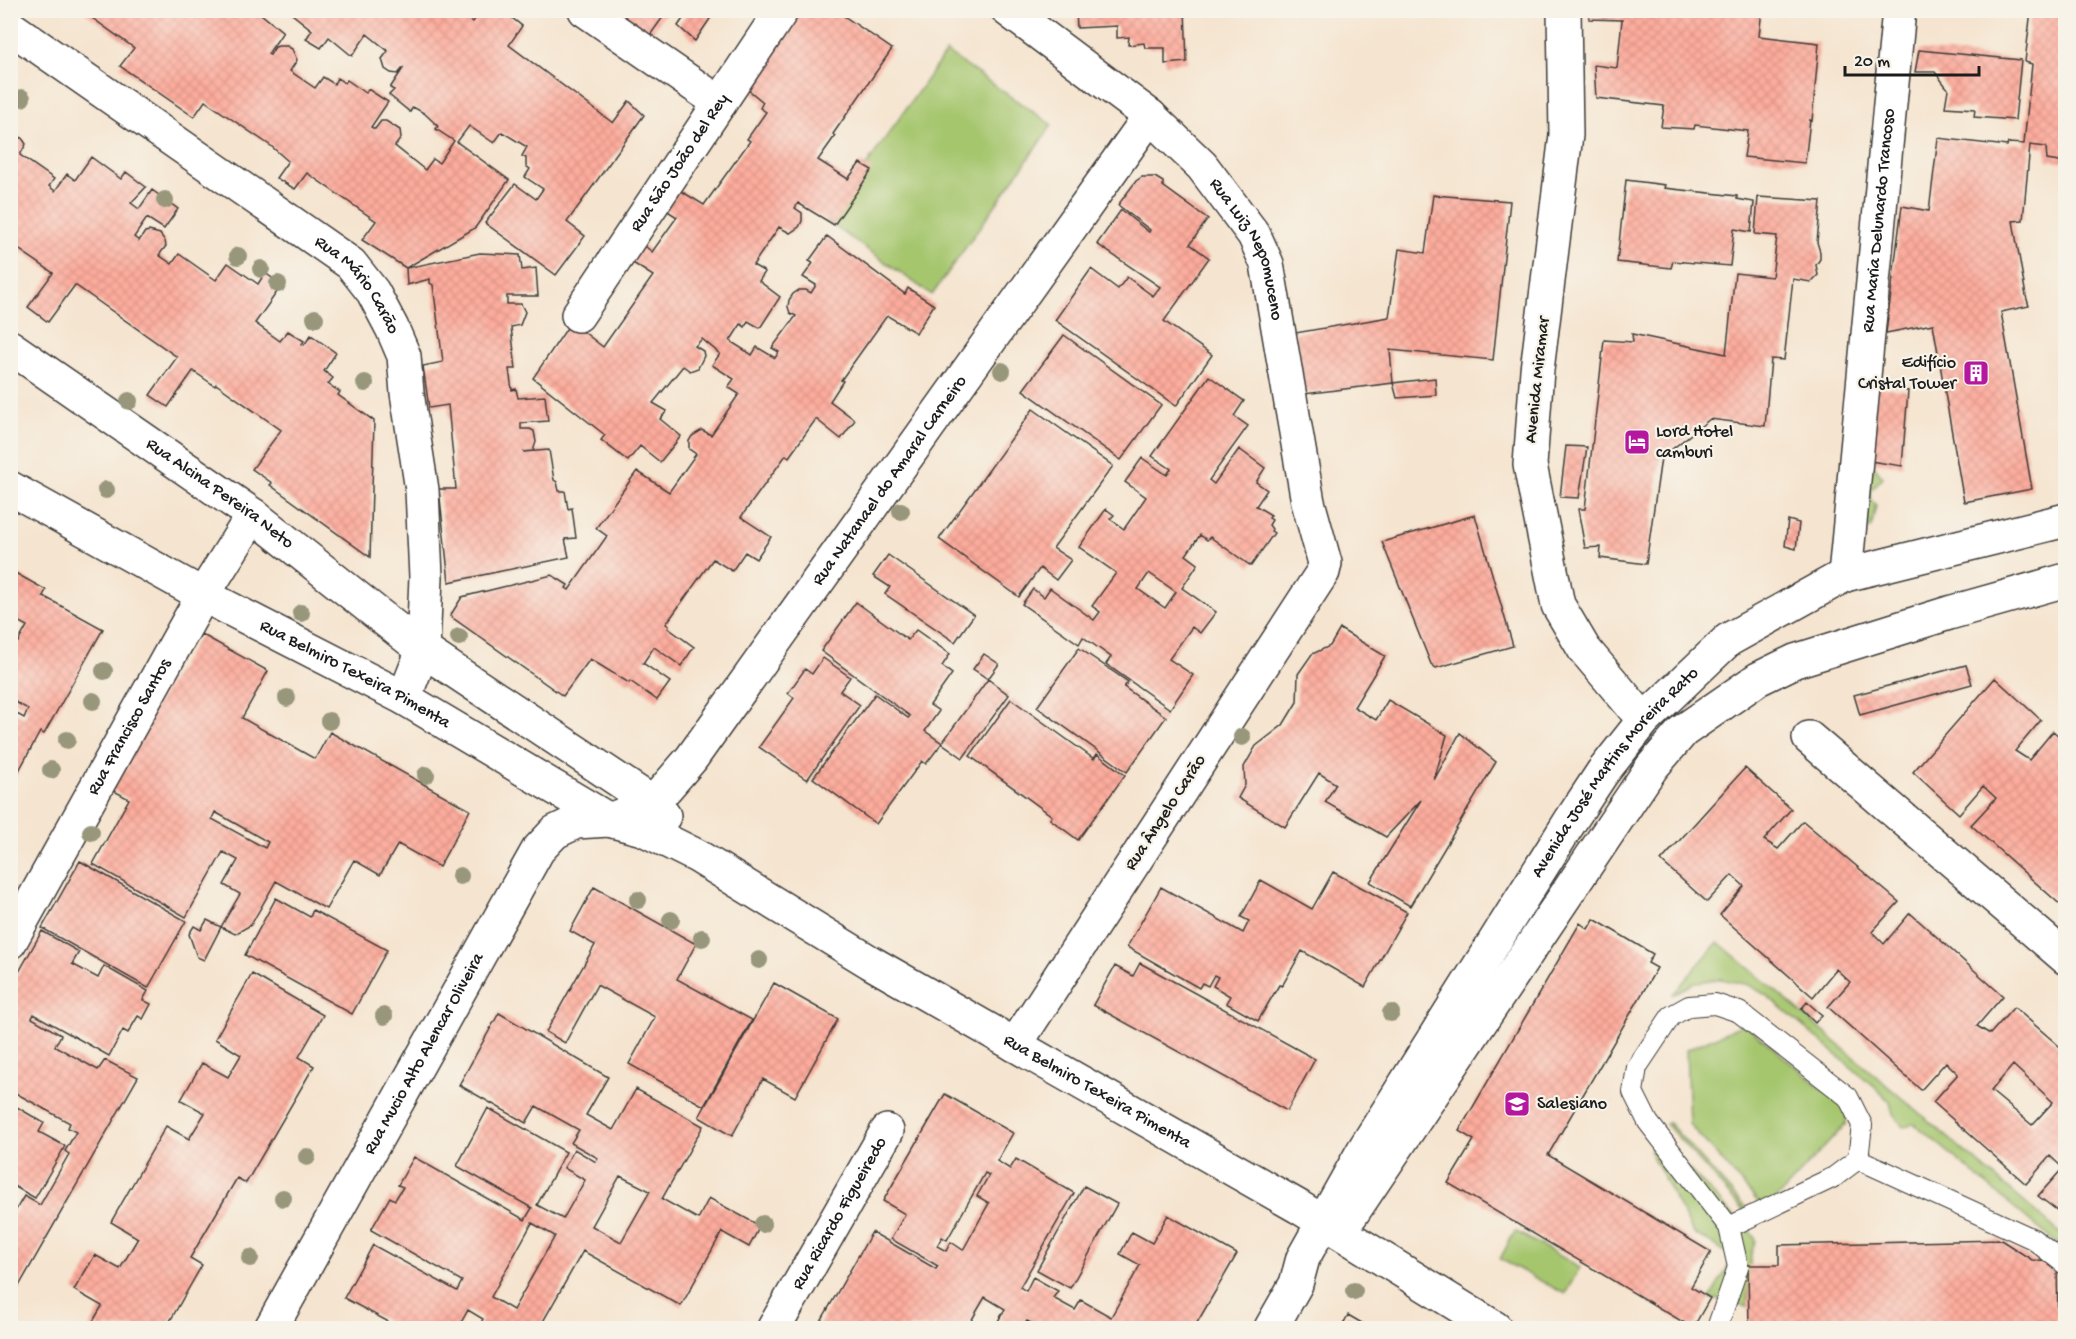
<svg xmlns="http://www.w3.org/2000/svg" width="2076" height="1339" viewBox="0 0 2076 1339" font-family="'Gochi Hand',sans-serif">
<defs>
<pattern id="building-cross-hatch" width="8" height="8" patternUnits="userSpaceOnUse" patternTransform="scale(1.5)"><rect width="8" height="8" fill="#fdac9c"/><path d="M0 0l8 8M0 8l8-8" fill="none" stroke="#d89386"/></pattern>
</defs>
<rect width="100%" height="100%" fill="#f7f3e8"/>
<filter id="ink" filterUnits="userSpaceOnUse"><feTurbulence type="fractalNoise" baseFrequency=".0167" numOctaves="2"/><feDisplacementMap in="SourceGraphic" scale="12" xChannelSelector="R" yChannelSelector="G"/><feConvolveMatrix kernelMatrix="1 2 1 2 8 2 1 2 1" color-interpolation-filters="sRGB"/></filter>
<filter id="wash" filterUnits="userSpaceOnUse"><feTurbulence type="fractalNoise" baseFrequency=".008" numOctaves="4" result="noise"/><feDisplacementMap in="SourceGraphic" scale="24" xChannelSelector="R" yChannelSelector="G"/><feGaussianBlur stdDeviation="1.35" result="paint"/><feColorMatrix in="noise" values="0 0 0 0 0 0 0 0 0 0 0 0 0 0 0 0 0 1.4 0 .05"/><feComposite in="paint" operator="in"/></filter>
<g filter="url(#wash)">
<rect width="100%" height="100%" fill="#f5e4cf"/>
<path fill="#a6c66e" stroke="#617145" stroke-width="1.5" d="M946,52L1052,125L932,295L827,221Z
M1870,461L1883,477L1871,490V501L1876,505L1871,529L1861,530Z
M1718,942L2065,1237V1246L2055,1242L1917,1126L1913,1124L1903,1126L1893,1115L1890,1102L1878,1090L1766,995L1749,985L1721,979L1695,982L1672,995Z
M1744,1024L1848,1110L1846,1124L1770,1206L1761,1205L1689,1124L1686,1050Z
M1668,1122L1751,1214L1748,1216L1666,1124Z
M1663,1143L1754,1236L1755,1241L1751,1254L1747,1307L1710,1298L1734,1257L1693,1233L1649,1150Z
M1515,1231L1580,1267L1565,1294L1500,1259Z"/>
<g id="blocks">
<path fill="url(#building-cross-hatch)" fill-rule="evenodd" d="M81,10H256L283,32L268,54L270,55L275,47L279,46H287L292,49L297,60L290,71L315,88L323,77L334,84L337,78L345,83L347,80L366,93L368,89L388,102L371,127L375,129L381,121H386L400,130L401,138L395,146L425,170L433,159L439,163L454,141L436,129L438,126L424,113L413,107L410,112L389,95L394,90L390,88L404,67L398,74L391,73L385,69L382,59L388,51L367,34L352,56L329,37L321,48L306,39L312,30L287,10H456L473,22L481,10H502L522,26L509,45L613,123L629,101L644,115L567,222L585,236L556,275L485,223L515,184L536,199L543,189L525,177L530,169L526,166V158L522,156L527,147L502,132L494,143L469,126L457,142L509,180L475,228L406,268L362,240L376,221L307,173L295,189L276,178L288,161L271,146L205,101L194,117L120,66L134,48Z
M623,10H668L648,38L618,17Z
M689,10H716L695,41L678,26Z
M789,10H835L892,49L833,134L835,136L818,160L848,179L860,163L872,170L834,225L798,203L795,208L802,213V221L799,227L790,233L779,227L753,265L765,272L759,281L780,297L760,328L748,321L745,327L741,324L730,341L752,355L757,347L775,358L779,352L772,348L796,316L790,313L788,307L789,300L793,294L799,290H806L811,293L816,285L803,277L813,263L809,261L827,236L905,294L908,288L934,305L916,333L888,316L886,317L841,380L843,381L830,401L855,420L841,439L816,419L789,457L786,455L741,517L771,537L756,559L745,552L732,571L713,559L666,624L669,626L668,628L694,647L681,666L654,647L643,663L670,682L657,700L630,681L629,683L590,659L563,696L450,616L462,597L552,575L568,585L566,588L569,590L607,536L596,528L637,471L669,492L696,454L689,449V441L692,436L702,430L711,435L739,394L728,387L734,379L712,365L720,354L702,339L695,346L703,351L704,356L698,368L690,371L683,366L653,403L667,411L660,419L681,436L660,462L640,446L628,461L601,440L605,435L533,378L571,322L603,347L653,276L619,254L632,235L652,252L677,217L655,203L668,183L704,205L750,141L747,139L766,112L760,108L763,102L739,82Z
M1076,10H1185L1187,62L1165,64V48H1145L1144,43L1128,45L1129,37L1117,38V26L1077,28Z
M1589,10H1762L1759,36L1819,43L1812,121L1810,120L1805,163L1744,157L1748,131L1695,125L1694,129L1661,127L1664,106L1596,98L1594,65L1617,68L1622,20L1589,19Z
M2031,10H2066V163L2047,160L2046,147L2030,145L2023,220L2013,221L2026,296L2029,306L2001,312L2032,489L1964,502L1933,324L1886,333L1902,206L1929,211L1938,138L2007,146L2008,143L2024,144L2032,64L2025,62Z
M1919,50L2021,60L2015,120L1974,117L1975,109L1945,107L1948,89L1935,72H1915Z
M10,134L22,138L26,144L20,155L54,179L49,186L55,191L67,174L75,180L91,157L121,179L126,172L146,187L131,203L139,209L152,190L178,209L164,229L147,218L134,237L139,241L145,232L149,231L160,234L165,241L166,246L159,255L172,264L179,254L216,280L228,263L258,284L265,273L282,285L255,323L280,341L288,331L304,341L302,344L304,345L311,335L336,353L324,371L333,378L328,384L340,392L338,395L374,421L370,557L270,485L272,483L252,469L281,430L216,384L215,386L193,371L168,407L150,395L177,357L75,285L48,322L28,307L53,273L10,243Z
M1142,177H1155L1163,182V186L1208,219L1190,244L1209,258L1164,321L1212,355L1176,406L1055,320L1091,269L1118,289L1127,277L1153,296L1160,287L1097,244L1121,210L1149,232L1150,230L1118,205L1136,181Z
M1626,180L1665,185L1664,188L1737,196V199L1754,202L1751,232L1734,229L1730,266L1673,261L1671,268L1617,262Z
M1433,195L1510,201L1493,360L1390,350L1393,383L1304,394L1295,333L1389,317L1399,249L1425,253Z
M1758,197L1821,201L1817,242L1820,252V259L1816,265L1818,275L1811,282L1793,279L1784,360L1771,359L1765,426L1710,419L1661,458L1646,564L1600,558L1601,547L1585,548L1578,509H1585L1604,340L1633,342L1632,334L1726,354L1735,273L1772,277L1777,236L1755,234Z
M480,253L520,255L522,270L536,268L538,296H507V304H521L525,312L520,325L511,327L516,369H509L512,390L516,389L518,398L545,396L548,421L521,423V429H530L534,431L536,442L533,451L523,452L549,450L554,480L557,482L559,491H565L568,509L572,508L576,538L565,539L569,557L449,582L439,489H456L448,405L429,408L423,366L443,362L433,285L430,283V279L407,285L406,268Z
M1064,335L1161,405L1121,460L1023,390Z
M1209,376L1244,401L1234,416L1248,426L1209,480L1214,484L1239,449L1265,468L1256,482L1267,490L1256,506L1271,515L1269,518L1272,520L1269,525L1272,529L1271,531L1274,533L1251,566L1210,537L1207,540L1200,535L1186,555L1198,564L1182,588L1216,612L1200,633L1192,627L1169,659L1193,675L1170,709L1106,664L1111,657L1083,637L1079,644L1022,604L1033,589L1044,597L1050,588L1094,620L1100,612L1092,606L1116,573L1079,547L1106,509L1114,515L1110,519L1124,529L1146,497L1125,482L1142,458L1167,475L1171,469L1152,456ZM1149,573L1176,592L1165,608L1138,589Z
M1435,378L1436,395L1397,398L1393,383Z
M1876,386L1908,391L1902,466L1870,461Z
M1033,409L1113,466L1053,548L1071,560L1056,580L1040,568L1019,597L939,539Z
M1566,446L1587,447L1579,498L1560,497Z
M1475,515L1513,646L1436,668L1431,664L1382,542Z
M1788,520L1799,523L1796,549L1785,546Z
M888,555L974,615L955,642L885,594L890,587L873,576Z
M10,570L46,590L43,596L103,629L44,734L40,732L10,787V710L24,718L28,709L10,699V638L18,642L27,626L10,617Z
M856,602L908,640L916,630L950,654L942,666L952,674L930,705L939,711L925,731L942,743L926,764L922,761L876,824L813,778L875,694L908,718L910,716L821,651Z
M1340,629L1385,656L1354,707L1376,720L1388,700L1447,735L1434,780L1460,733L1496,762L1410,906L1370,882L1421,800L1386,837L1325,802L1336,784L1319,773L1285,827L1238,798L1245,785L1244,767L1256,746L1283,725L1297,702L1298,674L1312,654L1330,646Z
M201,634L268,671L242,718L315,759L330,732L470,810L439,867L398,844L380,875L354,860L326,909L276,881L251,925L235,934L221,927L240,894L224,885L238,860L223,852L186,917L93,864L129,799L105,786ZM215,812L268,842L265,848L212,819Z
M1079,648L1128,682L1124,687L1166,717L1127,772L1037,707Z
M984,654L999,664L988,679L973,669Z
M823,658L850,677L840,691L860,705L807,780L759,747L794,698L788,693L805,669L812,674Z
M1966,665L1972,684L1860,715L1854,695Z
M1995,678L2041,720L2015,751L2029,760L2053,731L2066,742V906L2064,908L1971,825L1996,798L1983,786L1959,814L1913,772Z
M988,679L1009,695L963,758L942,743Z
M1011,699L1094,759L1097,754L1125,775L1078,840L1050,819L1052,816L970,756Z
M1745,768L1791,809L1764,840L1778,849L1803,821L1899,902L1872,932L1884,944L1910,913L2003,996L1977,1026L1990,1034L2014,1007L2066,1052V1217L2038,1196L2063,1168L2050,1156L2026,1184L1933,1102L1958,1074L1946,1062L1921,1090L1828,1007L1850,982L1836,969L1813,997L1720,915L1744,886L1732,875L1707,902L1661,861ZM2013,1065L2053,1102L2032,1125L1991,1091Z
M80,861L186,921L148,988L42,928Z
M1333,872L1407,912L1365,987L1302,951L1282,986L1279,985L1258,1021L1226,1003L1230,996L1213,986L1218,977L1214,975L1208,986L1202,983L1199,988L1127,947L1161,887L1243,933L1249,921L1241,917L1261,880L1312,909Z
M594,887L696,944L677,979L752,1020L704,1106L629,1064L655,1017L597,985L565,1043L546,1032L595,945L570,931Z
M276,898L310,917L313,910L387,950L352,1014L245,955Z
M1594,919L1653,954L1648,963L1657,968L1548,1155L1711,1252L1691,1287L1710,1298L1693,1328L1448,1183L1474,1140L1459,1131L1580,923L1588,929Z
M207,920L221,927L204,960L197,957L189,934L194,926L201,930Z
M42,931L79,952L72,964L98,978L104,966L148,991L143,1000L151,1004L143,1019L138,1016L128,1033L123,1030L109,1056L34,1014L32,1018L61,1035L55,1046L98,1070L105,1060L138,1077L19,1286L10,1281V1220L24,1196L40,1205L69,1154L65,1151L76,1132L68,1128L70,1123L10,1090V988Z
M1140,963L1315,1059L1287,1111L1093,1005L1115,966L1133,976Z
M252,974L323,1015L299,1057L314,1066L246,1183L237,1178L190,1258L202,1265L166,1328H89L102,1306L74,1290L95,1255L120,1269L138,1238L111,1222L166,1126L189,1139L205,1113L181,1100L202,1063L228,1077L241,1055L215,1039Z
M774,983L838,1019L795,1097L763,1079L732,1136L699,1117Z
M1807,1002L1822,1015L1815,1023L1801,1009Z
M499,1013L608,1077L586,1115L613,1130L636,1089L703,1126L662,1199L698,1219L709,1198L760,1226L749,1247L722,1232L681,1306L583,1251L541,1325L537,1323L534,1328H478L483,1319L468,1310L458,1328H382L387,1321L344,1298L373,1245L457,1291L462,1281L371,1230L390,1197L395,1200L403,1187L398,1185L414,1157L525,1220L532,1208L457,1166L488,1108L566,1152L537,1205L563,1219L585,1180L564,1168L574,1149L596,1162L598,1158L571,1143L579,1130L536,1106L526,1123L459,1085ZM620,1176L650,1191L621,1242L592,1226ZM532,1223L555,1236L513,1310L491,1297Z
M945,1094L1013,1133L997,1161L1010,1169L1016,1159L1074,1193L1020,1287L1026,1291L1033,1277L1058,1291L1053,1298L1075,1310L1081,1300L1111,1317L1140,1265L1120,1254L1132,1232L1152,1243L1168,1215L1237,1254L1194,1328H1040L1027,1321L1022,1328H994L1005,1309L985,1297L967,1328H817L872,1232L936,1269L938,1266L891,1239L905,1214L883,1201ZM985,1173L989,1175L977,1196L989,1203L963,1250L951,1242L946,1251L937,1246L942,1237L947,1240Z
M10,1103L44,1123L39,1132L65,1146L35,1198L10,1184Z
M1084,1186L1117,1204L1070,1288L1037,1270Z
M2001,1240L2032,1260L2057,1261L2058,1328H1749L1748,1265H1779V1245Z
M1348,1315L1367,1326L1372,1328H1341Z"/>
</g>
</g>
<g filter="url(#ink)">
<use href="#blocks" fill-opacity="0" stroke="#3d3a37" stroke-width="1.5"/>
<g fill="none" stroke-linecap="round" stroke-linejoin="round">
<defs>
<path id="service" d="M1729,1227L1834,1177L1858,1159
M1717,1328L1738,1267L1729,1227L1648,1122L1633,1092L1637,1067L1671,1016L1689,1006L1715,1004L1739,1012L1848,1097L1862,1125L1858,1159L2033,1239L2066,1265"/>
<g id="minor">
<path d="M585,10L720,103"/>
<path id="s1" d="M1008,10L1150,116L1202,166L1254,235L1267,264L1308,502L1325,563L1323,572L1317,581L1015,1045"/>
<path d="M1564,10L1566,135L1537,370L1530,465L1558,605L1584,649L1644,720"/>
<path id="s2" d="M10,27L351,264L373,292L392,328L404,356L407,393L422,490L426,577L423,650L404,698"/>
<path id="s3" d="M578,315L782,10"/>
<path id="s4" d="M10,347L253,515L423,650L653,803L664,816"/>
<path id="s5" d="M10,488L203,595L404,698L609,820L643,829L697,856L870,962L1299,1207L1495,1328"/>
<path id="s6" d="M1845,575L1899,10"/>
<path d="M1809,738L2066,958"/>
<path id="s7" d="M10,942L203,595L253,515"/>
<path id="s8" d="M271,1328L538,850L555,832L576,822L609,820L653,803L691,759L1150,116"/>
<path id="s9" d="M774,1328L887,1131"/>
</g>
<g id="tertiary">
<path d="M1351,1215L1652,767L1683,731L1758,679L1795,661L1949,613L2066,580"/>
<path id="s10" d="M1271,1328L1296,1284L1303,1258L1363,1151L1571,820L1602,773L1644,720L1728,640L1845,575L2066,520"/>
</g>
</defs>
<use href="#service" stroke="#3d3a37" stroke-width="22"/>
<use href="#minor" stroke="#3d3a37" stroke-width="36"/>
<use href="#tertiary" stroke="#3d3a37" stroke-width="36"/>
<use href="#service" stroke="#fff" stroke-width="20"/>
<use href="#minor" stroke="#fff" stroke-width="33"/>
<use href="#tertiary" stroke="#fff" stroke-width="33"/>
</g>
<g fill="#98977c">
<circle cx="22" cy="98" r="9"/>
<circle cx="165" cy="200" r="9"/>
<circle cx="238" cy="256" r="9"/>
<circle cx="261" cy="269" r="9"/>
<circle cx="278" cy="284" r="9"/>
<circle cx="315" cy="318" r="9"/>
<circle cx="1002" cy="371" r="9"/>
<circle cx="365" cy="383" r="9"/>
<circle cx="129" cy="401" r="9"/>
<circle cx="106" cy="490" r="9"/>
<circle cx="901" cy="511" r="9"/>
<circle cx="301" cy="613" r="9"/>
<circle cx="459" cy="637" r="9"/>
<circle cx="104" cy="671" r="9"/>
<circle cx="287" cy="698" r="9"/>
<circle cx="93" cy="701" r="9"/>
<circle cx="329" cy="721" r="9"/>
<circle cx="1242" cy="737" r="9"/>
<circle cx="67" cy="740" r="9"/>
<circle cx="51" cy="770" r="9"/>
<circle cx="426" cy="775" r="9"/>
<circle cx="91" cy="832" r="9"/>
<circle cx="460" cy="876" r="9"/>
<circle cx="638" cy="900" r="9"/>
<circle cx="671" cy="920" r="9"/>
<circle cx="702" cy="938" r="9"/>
<circle cx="759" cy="960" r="9"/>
<circle cx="1391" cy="1013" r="9"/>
<circle cx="384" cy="1016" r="9"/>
<circle cx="307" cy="1157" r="9"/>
<circle cx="283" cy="1198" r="9"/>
<circle cx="763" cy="1224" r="9"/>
<circle cx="250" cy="1258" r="9"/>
<circle cx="1354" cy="1291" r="9"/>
</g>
</g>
<defs>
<symbol id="building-square" viewBox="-11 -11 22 22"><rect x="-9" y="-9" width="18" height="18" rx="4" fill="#b5179e" stroke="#f7f3e8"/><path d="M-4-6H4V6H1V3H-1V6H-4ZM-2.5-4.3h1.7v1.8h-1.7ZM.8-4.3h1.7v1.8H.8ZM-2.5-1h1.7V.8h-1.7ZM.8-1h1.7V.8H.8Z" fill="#fff"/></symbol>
<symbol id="hotel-square" viewBox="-11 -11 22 22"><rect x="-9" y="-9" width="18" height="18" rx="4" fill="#b5179e" stroke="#f7f3e8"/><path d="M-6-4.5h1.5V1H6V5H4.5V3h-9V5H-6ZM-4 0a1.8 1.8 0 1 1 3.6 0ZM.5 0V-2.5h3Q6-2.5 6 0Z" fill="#fff"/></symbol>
<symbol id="school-square" viewBox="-11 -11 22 22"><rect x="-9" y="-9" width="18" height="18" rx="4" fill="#b5179e" stroke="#f7f3e8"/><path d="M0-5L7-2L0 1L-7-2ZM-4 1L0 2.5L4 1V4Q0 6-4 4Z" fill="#fff"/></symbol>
</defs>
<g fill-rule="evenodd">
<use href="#building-square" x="1961" y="358" width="30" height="30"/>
<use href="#hotel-square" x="1622" y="427" width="30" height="30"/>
<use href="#school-square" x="1502" y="1089" width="30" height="30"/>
</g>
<g text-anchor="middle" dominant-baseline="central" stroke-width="4.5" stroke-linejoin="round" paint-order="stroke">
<g font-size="18" fill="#1c1c1c" stroke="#f7f3e8">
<text stroke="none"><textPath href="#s3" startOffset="183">Rua São João del Rey</textPath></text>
<text stroke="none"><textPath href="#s6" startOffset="356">Rua Maria Delunardo Trancoso</textPath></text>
<text stroke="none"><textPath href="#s1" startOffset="346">Rua Luiz Nepomuceno</textPath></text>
<text stroke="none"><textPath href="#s2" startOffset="435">Rua Mário Carão</textPath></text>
<text transform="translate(1538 380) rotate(-84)">Avenida Miramar</text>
<text stroke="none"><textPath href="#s8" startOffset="1076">Rua Natanael do Amaral Carneiro</textPath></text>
<text stroke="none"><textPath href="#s4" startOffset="256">Rua Alcina Pereira Neto</textPath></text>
<text stroke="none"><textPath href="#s5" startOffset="392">Rua Belmiro Texeira Pimenta</textPath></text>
<text stroke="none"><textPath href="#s7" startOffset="246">Rua Francisco Santos</textPath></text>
<text stroke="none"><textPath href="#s10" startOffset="656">Avenida José Martins Moreira Rato</textPath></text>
<text transform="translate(1166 813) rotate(-57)">Rua Ângelo Carão</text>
<text stroke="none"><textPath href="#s8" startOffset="314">Rua Mucio Alto Alencar Oliveira</textPath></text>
<text stroke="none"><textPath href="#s5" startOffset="1245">Rua Belmiro Texeira Pimenta</textPath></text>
<text stroke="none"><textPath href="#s9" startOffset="132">Rua Ricardo Figueiredo</textPath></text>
</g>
<g font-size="18" fill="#1c1c1c" stroke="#f7f3e8" text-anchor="start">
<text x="1956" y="363" text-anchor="end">Edifício<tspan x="1956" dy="21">Cristal Tower</tspan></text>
<text x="1656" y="432">Lord Hotel<tspan x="1656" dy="21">camburi</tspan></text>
<text x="1537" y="1104">Salesiano</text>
</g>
</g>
<rect width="2076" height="1339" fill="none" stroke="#f7f3e8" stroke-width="36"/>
<path d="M1845 66v9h134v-9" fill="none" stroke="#1c1c1c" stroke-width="3"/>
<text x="1854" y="66" font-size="18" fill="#1c1c1c" stroke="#f7f3e8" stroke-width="4.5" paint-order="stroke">20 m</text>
</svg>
